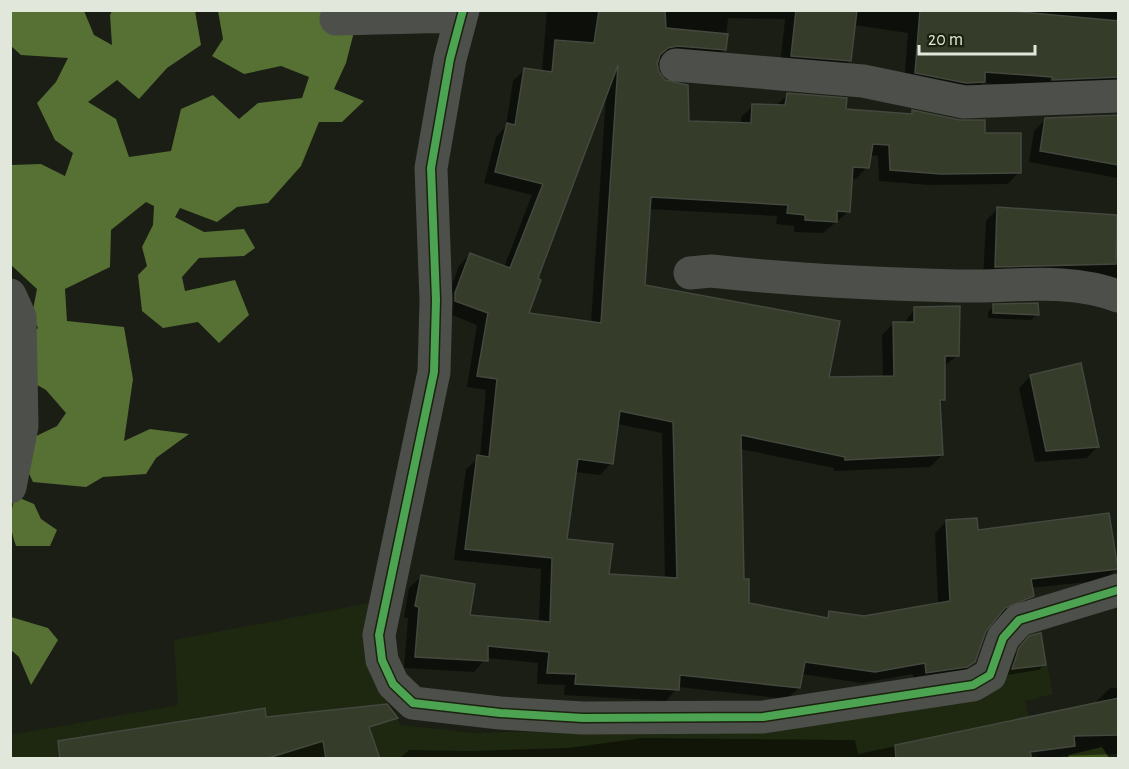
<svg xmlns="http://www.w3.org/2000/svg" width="1129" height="769" viewBox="0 0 1129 769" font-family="'Alegreya Sans',sans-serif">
<rect width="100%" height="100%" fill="#1a1e14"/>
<path fill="#1e2810" d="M375,602L371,677L401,725L474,733L572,730L1001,683L1008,637L1039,620L1053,694L1025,701L1038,758H11V735L178,705L174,640Z"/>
<path fill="#40571d" d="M1102,747L1109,758H1068L1069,755Z"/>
<path fill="#577134" d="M11,11H84L94,35L112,45L110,15L112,11H195L201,45L167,68L139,99L117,80L88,102L116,119L129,157L171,151L181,109L213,95L239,119L258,103L302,98L309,77L281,66L244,74L212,56L223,39L218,11H332L354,32L346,63L334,89L364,101L342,122H319L301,166L268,203L237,207L217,222L180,208L175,217L204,232L244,229L255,248L244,256L199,258L182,277L185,291L235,280L249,315L219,343L198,322L163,328L142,311L138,275L147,266L142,247L153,225L154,206L146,202L111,230L110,267L65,289L67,321L124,327L133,379L124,441L150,429L189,434L156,458L146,474L103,477L86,487L33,482L23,461L28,440L57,426L66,413L46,390L25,378L20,344L38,328L32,315L37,289L11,265V165L41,164L65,176L73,153L55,140L37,103L56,82L68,58L21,55L11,46Z
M15,496L34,504L41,519L57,530L50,546H16C9,527 10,514 15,496Z
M11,617L48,628L58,640L31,685L19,657L11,650Z"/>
<path fill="#0007" fill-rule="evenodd" d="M547,10H1118V94L982,83L972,93L904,84L908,33L854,25L850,60L838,72L780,67L785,19L728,18L725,50L713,61L657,59L658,74L687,123L741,124V117L753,106H776L787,95L845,110L909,116L913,112L983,134L1019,172L1008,184L929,185L879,181L878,156L870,155L867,167L856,179L851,178L849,211L823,233L794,232V226L776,224L777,216L648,209L643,286L827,378H883L882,335L893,324H903L915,309L958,355L943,367L944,400L939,404L942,455L930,467L834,471V468L740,449L743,581L748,604L824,619L830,613L864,618L938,604L935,533L946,522L1116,569L1105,580L1031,588L1032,595L1021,607L995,617L984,631L973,661L961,674L914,684L913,674L862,683L801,674L799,688L787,699L678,687L666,701L564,695L565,685L537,684L538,663L486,658L474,672L404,668L408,618L404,617L409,588L421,577L468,616L539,623L541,569L454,560L466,469L480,457L486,390L467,387L477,325L444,312V306L459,266L470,254L504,267L532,195L484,183L496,137L506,126L513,81L524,70L542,72ZM606,95L591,322L527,314L536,279ZM617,424L662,433L665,578L608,575L565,541L575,472L600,475L611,463Z
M1118,114V178L1029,162L1034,131L1046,119Z
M997,209L1118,217V279L983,278L986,221Z
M994,306L1037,314L1031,320L988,318V312Z
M1031,376L1098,446L1087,458L1035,462L1019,388Z
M1024,644L1045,664L1039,670L1007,675L1014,655Z
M1110,688H1118V754L1063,756L1060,758H400L409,750L470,751L568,748L642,738L855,740L858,754L1093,705Z
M265,718L378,758H78Z"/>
<path fill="#353c2a" stroke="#44483e" stroke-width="1.5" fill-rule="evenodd" d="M599,10H665L666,28L728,34L726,50L677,46L668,48L660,55L657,64L659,72L665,80L688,85L689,121L751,123L752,104L785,105L787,93L847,98L846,109L912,114V110L960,120H985V133H1021V173L941,174L890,170L889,145L873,144L869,168L853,167L850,212L837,211V222L805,220V215L787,213L788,205L651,197L645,285L840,321L829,377L894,376L893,322H914V307L960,306L959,356H945V400H940L943,455L845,460V457L741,435L744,579H749V603L828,618L829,611L864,616L950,601L946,520L977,518L978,530L1109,513L1118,569L1031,579L1034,596L1005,608L986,631L975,662L967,667L926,673L925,663L875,672L805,662L800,688L680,675L679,690L575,684L576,674L547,673L549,652L488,646V661L415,657L419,607L415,606L421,575L475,584L470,615L550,622L552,558L465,549L477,455L489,457L497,379L477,376L488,313L455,301V293L470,253L510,268L543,184L495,172L507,123L515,125L524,68L552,72L555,40L594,43ZM618,65L601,323L529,313L541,280L538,278ZM620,411L673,422L677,578L609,574L613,544L567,539L578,459L613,464Z
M796,10H857L851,61L791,56Z
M920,10H999L1119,21V77L1052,80V77L985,72V82L966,83L915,73Z
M1119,115V165L1040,151L1045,118Z
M997,207L1117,215L1116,264L995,267Z
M1038,303L1039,315L993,313V304Z
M1081,363L1099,447L1046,451L1030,375Z
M1041,633L1046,665L1012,669L1019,648L1029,636Z
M1119,698V735L1074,736L1075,746L1030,752L1032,759H896L895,745Z
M387,704L398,718L369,727L380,759H326L323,741L265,759H60L58,741L265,708L266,717Z"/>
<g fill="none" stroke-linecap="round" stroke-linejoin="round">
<path stroke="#4c4f4a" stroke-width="33" d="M463,10L450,59L431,168L436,300L434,372L379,635L382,660L393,684L413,703L500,713L583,718L763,717L973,685L990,675L1003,638L1019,620L1118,590
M336,19L461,16
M676,65L863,81L964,102L1118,96
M690,273L711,271C794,280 876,284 959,286C1012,287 1067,277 1118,296
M10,295L20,317L22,426L10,487"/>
<defs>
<path id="cycleway" d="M463,10L450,59L431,168L436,300L434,372L379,635L382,660L393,684L413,703L500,713L583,718L763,717L973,685L990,675L1003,638L1019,620L1118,590"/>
</defs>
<use href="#cycleway" stroke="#1b230f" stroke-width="11"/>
<use href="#cycleway" stroke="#4ca352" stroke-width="8"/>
</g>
<rect width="1129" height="769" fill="none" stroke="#e1e8db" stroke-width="24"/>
<path d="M919 45v9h116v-9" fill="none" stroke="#e1e8db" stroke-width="3"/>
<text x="928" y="45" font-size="18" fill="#e1e8db" stroke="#1b230f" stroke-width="4.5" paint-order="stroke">20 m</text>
</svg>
